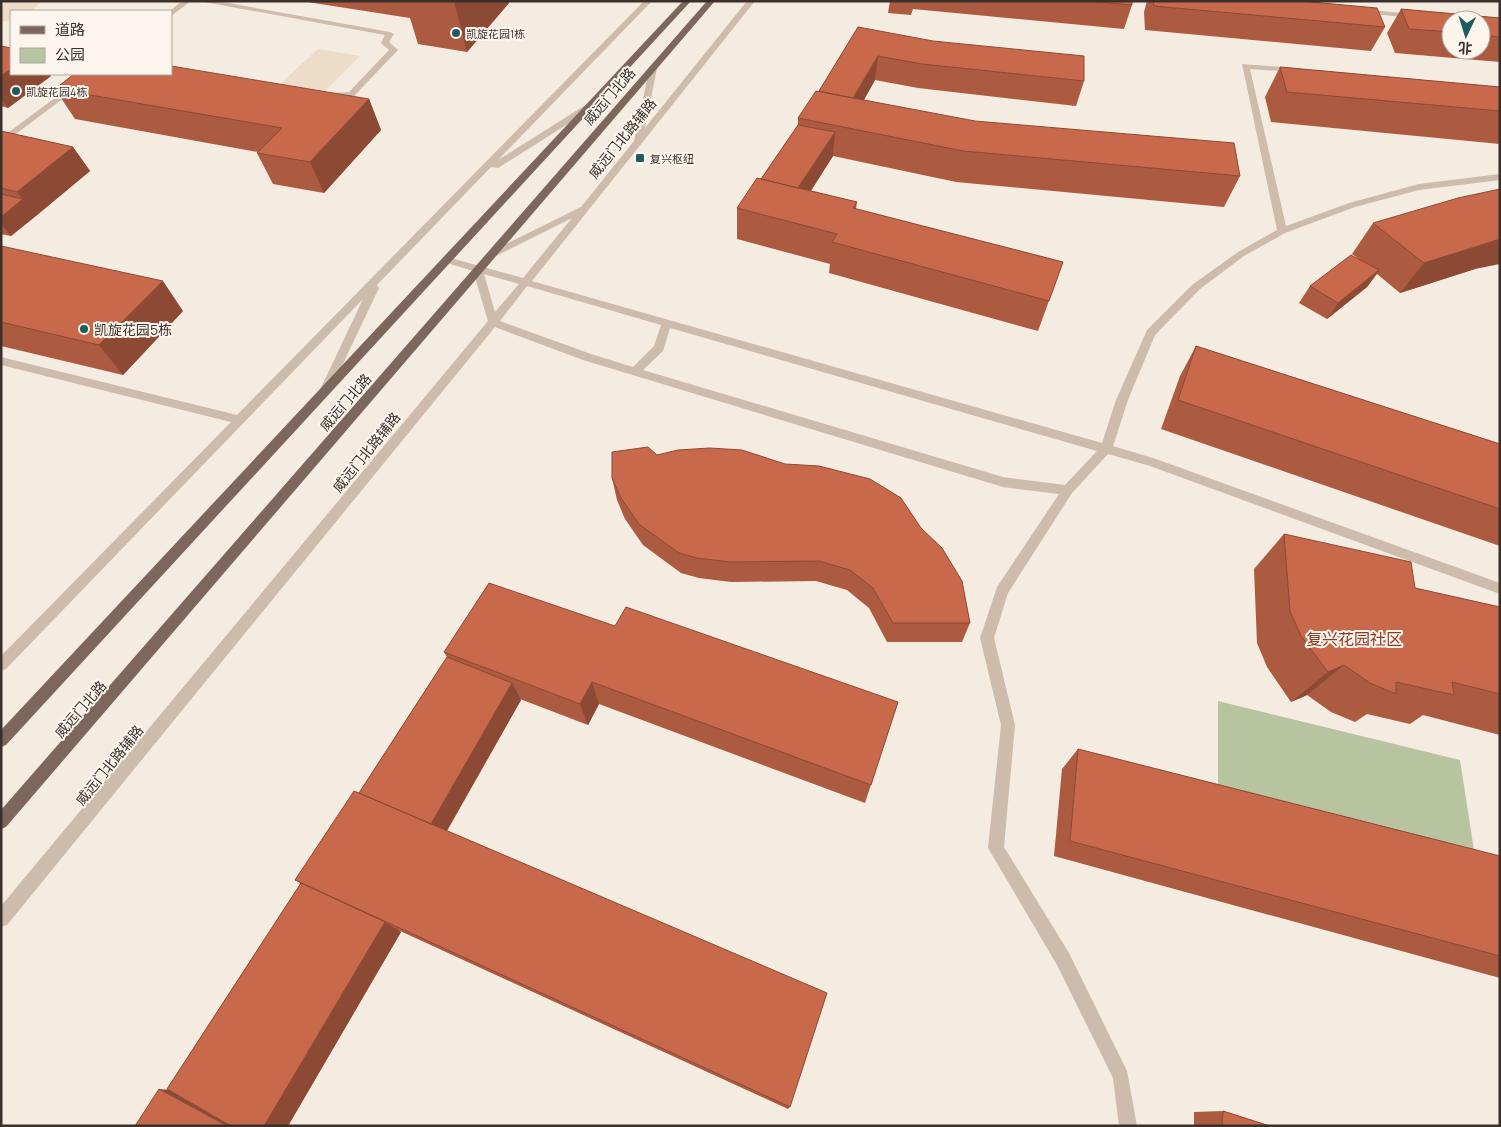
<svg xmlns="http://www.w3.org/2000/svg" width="1501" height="1127" viewBox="0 0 1501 1127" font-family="Manrope,'Noto Sans SC',sans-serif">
<rect width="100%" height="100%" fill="#f4ebe1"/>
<path fill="#b8c4a0" d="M1218,701L1460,760L1475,857L1218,791Z"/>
<path fill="#ecdcc8" d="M1,1H42L31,11H11V20L1,22Z
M318,49L360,56L323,93L279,85Z"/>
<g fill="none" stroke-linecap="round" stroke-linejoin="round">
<path fill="#cdbbac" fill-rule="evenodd" d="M182,1H191L171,16L170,11Z
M199,1H217L390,32L394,34L389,42L398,50L354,96L332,97L326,100L322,98L330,93L349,92L389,50L381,43L385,35Z
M644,1H652L498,160L587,104H593V108L498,168L491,167L377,285L379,288L328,395H320L319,392L363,299L6,669L1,671V656L231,422L1,365V357L237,415Z
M747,1H755L532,281L1102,443L1116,400L1147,330L1192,285L1238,252L1277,230L1242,64L1296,68L1300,70L1296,72L1250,69L1286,226L1349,203L1419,184L1500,174V180L1419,190L1355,207L1285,233L1244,256L1200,289L1155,335L1128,400L1113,446L1156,459L1500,583V594L1150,466L1108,454L1072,493L1008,593L994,638L1015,725L1004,847L1069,953L1127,1071L1137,1126H1119L1113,1078L1057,965L988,848L1001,725L980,638L997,587L1059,494L1003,487L583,360L495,327L7,925L1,927V906L488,321L473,271L444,262V258L447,257L523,278L572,218L496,256H490V252L581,207L634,141L650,66L657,68L645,128ZM484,274L519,284L495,312ZM527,286L661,325L654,346L633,367L591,354L500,321ZM670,328L1097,451L1065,485L1003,477L643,370L663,351Z
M1360,9L1413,14L1417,16L1413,18L1363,13L1359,11Z
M87,74H96L1,145V138Z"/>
<path fill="#7d675c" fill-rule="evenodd" d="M683,1H691L6,745L1,747V730Z
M707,1H715L6,827L1,829V810Z"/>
</g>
<path fill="#ac5a40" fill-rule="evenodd" d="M301,1H509V3L467,52L418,44L410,18Z
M890,1H1132V5L1124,29L913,9L911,15L888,13Z
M1147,1H1300L1385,27L1371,51L1145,30L1144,12Z
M1401,9L1500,18V62L1395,53L1387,33ZM1451,20H1481V50H1451Z
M858,27L1084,81L1076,106L918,88L875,80L864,100L1240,176L1224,207L956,182L833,156L811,191L857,202L856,209L1063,262L1038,331L829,273L830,264L737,239V208L761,179L798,125V118L819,91Z
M1,46L51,76L8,108L1,106Z
M1280,67L1500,87V144L1271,122L1265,97Z
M55,89L369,99L381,130L324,193L273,184L257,153L258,152L75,119Z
M1,131L73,147L90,171L11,236L1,234Z
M1373,223L1475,269L1400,293L1377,274L1367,287L1327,319L1299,303L1310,286L1359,259L1352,254Z
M1,246L183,311L123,375L1,346Z
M1196,346L1500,444V546L1161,429L1180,376Z
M657,455L921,528L970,623L962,642H887L869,608L847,590L816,581L731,582L699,578L681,573L643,545L625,519L617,500L612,478Z
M1284,534L1415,588L1500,607V735L1423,715L1410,724L1367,714L1355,722L1331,712L1307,695L1291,702L1267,667L1257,643L1254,569Z
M615,626L898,702L865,803L599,704L588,725L520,699L521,700L447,831L790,1107L788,1109L398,930L401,932L288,1126L167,1089L301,883L295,880L359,793L447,657L444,652Z
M1078,749L1500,856V978L1054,856L1062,769Z
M1223,1111L1270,1126H1194V1112Z"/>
<path fill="#8c4a34" d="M454,1H509V3L467,52Z
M878,56L875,80L847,129L849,105Z
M11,69V74H49L51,76L8,108L1,99V76Z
M369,99L381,130L324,193L310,162Z
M835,132L833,156L793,218L794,193Z
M73,147L90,171L36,216L17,192Z
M23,199L36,216L11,236L1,224V217Z
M1500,239V264L1475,269L1400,293L1424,263Z
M1379,270L1367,287L1327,319L1338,303Z
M163,281L183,311L123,375L99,345Z
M1344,665L1307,695L1291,702L1328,672Z
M592,682L599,704L588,725L580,704Z
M512,683L521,700L442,839L429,826Z
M385,922L401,932L288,1126H264Z
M159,1089L194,1092L257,1126H227Z"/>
<path fill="#c8694b" stroke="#8c4a34" d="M1091,1H1132V5Z
M1153,1H1300L1377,8L1385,27L1154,6Z
M1401,9L1500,18V37L1481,35V20H1451V32L1409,29Z
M858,27L933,41L1084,56V81L922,64L878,56L853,98L819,91Z
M1,46L11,48V69L1,76Z
M171,66L369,99L310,162L257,153L282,128L55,89L74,74H171Z
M1280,67L1500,87V111L1287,92Z
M816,91L975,121L1234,143L1240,176L963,151L798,118Z
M798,125L835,132L798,188L761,179Z
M1,131L73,147L17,192L1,188Z
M757,178L857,202L853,208L1063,262L1049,301L832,242L837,234L737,208Z
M1500,189V239L1424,263L1373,223L1458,198Z
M1,194L23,199L1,217Z
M1,246L163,281L99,345L1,322Z
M1351,255L1379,270L1338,303L1310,286Z
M1196,346L1500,444V509L1178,400Z
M648,447L657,455L678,450L710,448L742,450L785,464L819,466L870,479L901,498L921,528L942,548L962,581L970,623H893L873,588L850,570L819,561L730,562L697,558L679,553L639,524L621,498L612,478V452Z
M1284,534L1411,562L1415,588L1500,607V694L1452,682L1454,695L1396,682V694L1370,683L1344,665L1328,672L1301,636L1290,611Z
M489,583L615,626L626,607L898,702L871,785L592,682L580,704L444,652Z
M447,657L512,683L431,824L359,793Z
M1078,749L1500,856V956L1070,841Z
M354,791L827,993L790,1107L295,880Z
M301,883L385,922L264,1126H231L167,1089Z
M159,1089L227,1126H135Z
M1223,1111L1270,1126H1222Z"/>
<g fill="#1f5a5e" stroke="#fbf5ee" stroke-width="2">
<circle cx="456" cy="33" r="5"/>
<circle cx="16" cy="91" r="5"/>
<rect x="635" y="153" width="10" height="10" rx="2.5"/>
<circle cx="84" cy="329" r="5"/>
</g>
<g text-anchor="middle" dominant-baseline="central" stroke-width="4" stroke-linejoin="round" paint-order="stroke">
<g font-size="11" fill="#3b302b" stroke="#fbf5ee" text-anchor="start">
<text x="466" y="33">凯旋花园1栋</text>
<text x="26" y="91">凯旋花园4栋</text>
<text x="650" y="158">复兴枢纽</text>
</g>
<g font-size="14" fill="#3b302b" stroke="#fbf5ee">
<text transform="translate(609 96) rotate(-49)">威远门北路</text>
<text transform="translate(622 138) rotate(-51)">威远门北路辅路</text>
<text transform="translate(345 402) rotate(-49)">威远门北路</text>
<text transform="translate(366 452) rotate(-51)">威远门北路辅路</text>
<text transform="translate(80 709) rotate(-49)">威远门北路</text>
<text transform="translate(109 765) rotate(-51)">威远门北路辅路</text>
</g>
<g font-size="14" fill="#3b302b" stroke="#fbf5ee" text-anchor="start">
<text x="94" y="329">凯旋花园5栋</text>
</g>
<g font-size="16" fill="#8c3b22" stroke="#fbf5ee">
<text x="1354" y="639">复兴花园社区</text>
</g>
</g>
<rect width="1501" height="1127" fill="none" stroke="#3b302b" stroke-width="5"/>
<rect x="10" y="10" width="162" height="65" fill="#fbf5ee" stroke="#aea6a0"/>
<rect x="20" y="26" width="25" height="8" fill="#7d675c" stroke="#aea6a0"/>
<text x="55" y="35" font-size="15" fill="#3b302b">道路</text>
<rect x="20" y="48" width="25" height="15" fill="#b8c4a0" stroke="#aea6a0"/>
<text x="55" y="60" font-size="15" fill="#3b302b">公园</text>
<g transform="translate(1466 35) rotate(184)"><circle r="24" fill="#fbf5ee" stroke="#aea6a0"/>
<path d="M0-4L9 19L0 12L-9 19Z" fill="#1f5a5e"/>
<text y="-8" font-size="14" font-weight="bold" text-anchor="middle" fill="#3b302b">北</text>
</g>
</svg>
